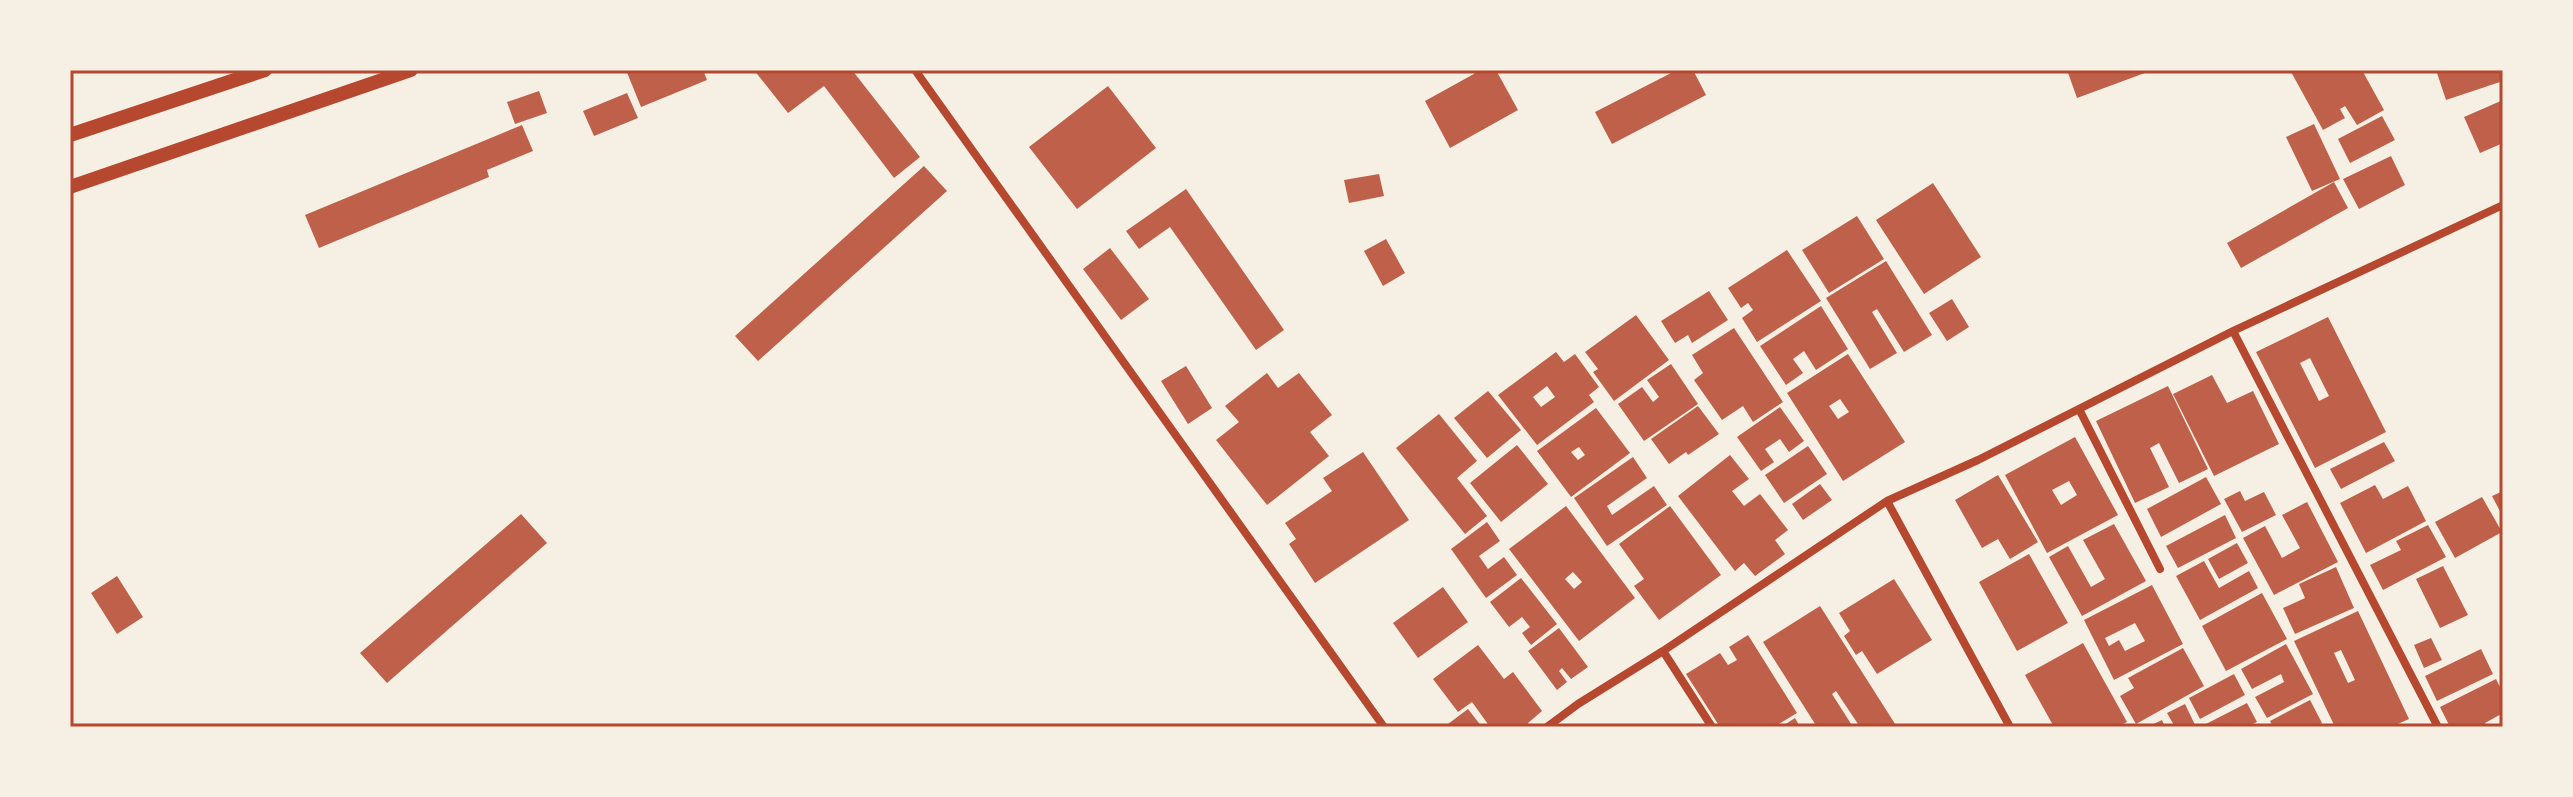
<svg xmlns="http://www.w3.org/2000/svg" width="2573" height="797" viewBox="0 0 2573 797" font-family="Manrope,sans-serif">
<rect width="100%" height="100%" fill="#f6efe4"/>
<path fill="#bf614a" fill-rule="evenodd" d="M626,70H703L707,80L641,107Z
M754,70H852L920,157L894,178L824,86L788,113Z
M1481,70H1496L1518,110L1450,148L1425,101Z
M1677,70H1693L1706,95L1612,144L1595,112Z
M2067,70H2153L2077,98Z
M2290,70H2362L2384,110L2357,125L2345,106L2340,109L2345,118L2323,130Z
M2436,70H2503V81L2446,100Z
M1108,86L1156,148L1077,209L1029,147Z
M539,91L547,113L515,124L507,102Z
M627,93L638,118L594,136L583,111Z
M2503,100V143L2480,153L2464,117Z
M2382,116L2395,140L2350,163L2338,139Z
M2314,124L2340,179L2312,191L2286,137Z
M522,125L533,151L487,170L489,177L319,248L305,215Z
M2391,156L2405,185L2359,209L2343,179Z
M924,166L947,191L758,361L735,336Z
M1379,174L1384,196L1349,203L1344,180Z
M2334,182L2348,208L2241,268L2227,243Z
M1933,183L1981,257L1924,294L1876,220Z
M1186,189L1284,330L1256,350L1170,227L1139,249L1126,231Z
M1857,216L1884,259L1829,293L1802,250Z
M1386,239L1405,273L1383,286L1364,251Z
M1110,248L1149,299L1121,320L1083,269Z
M1787,250L1821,301L1757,342L1742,318L1753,310L1748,303L1741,308L1728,288Z
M1886,261L1932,335L1904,352L1877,309L1872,312L1897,353L1870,369L1826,298Z
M1709,291L1728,320L1692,343L1688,335L1675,343L1661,321Z
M1952,299L1969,327L1947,341L1929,313Z
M1821,306L1848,349L1816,370L1804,351L1793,359L1803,373L1786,385L1760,346Z
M1636,315L1669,360L1614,401L1593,372L1598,369L1585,352Z
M2328,317L2386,432L2315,468L2256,352ZM2310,358L2329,396L2319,401L2300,363Z
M1734,328L1783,402L1753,422L1743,406L1722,420L1694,380L1703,373L1692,355Z
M1556,352L1564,362L1575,354L1599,387L1589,395L1594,402L1537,445L1498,395ZM1547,386L1555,397L1541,407L1533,397Z
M1848,354L1905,442L1843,481L1787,393ZM1840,399L1849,412L1838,419L1829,406Z
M1671,364L1698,404L1644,441L1618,404L1642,387L1653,402L1659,397L1647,380Z
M1186,366L1212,408L1188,424L1161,381Z
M1267,373L1278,388L1299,373L1332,415L1310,432L1329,456L1267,505L1216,440L1239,422L1225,406Z
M2212,375L2227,403L2253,391L2279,444L2214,476L2173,394Z
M2168,386L2208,469L2179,483L2159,443L2150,448L2169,487L2135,503L2096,421Z
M1488,391L1521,430L1487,458L1454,418Z
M1698,406L1719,434L1688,455L1686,452L1669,464L1651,439Z
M1780,407L1804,441L1789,452L1780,439L1765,449L1774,462L1761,471L1737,437Z
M1596,408L1630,453L1571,497L1537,451ZM1579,447L1585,455L1578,460L1571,452Z
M1439,414L1477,461L1457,478L1487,516L1465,534L1396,448Z
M2075,437L2118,515L2047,553L2005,475ZM2069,481L2077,495L2061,505L2052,490Z
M2384,442L2395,461L2341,489L2330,469Z
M1517,445L1548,484L1501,522L1470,483Z
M1808,446L1827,474L1784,503L1765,475Z
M1363,452L1409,520L1315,583L1289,544L1296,539L1285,523L1332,491L1323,478Z
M1730,455L1749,479L1732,491L1744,506L1760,494L1788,530L1775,540L1785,554L1755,576L1744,563L1735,571L1678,496Z
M1633,457L1647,478L1607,506L1612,515L1654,486L1667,505L1607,546L1574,498Z
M1998,475L2038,542L2010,559L1998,539L1982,548L1955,500Z
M2206,477L2221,504L2161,537L2147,509Z
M1820,484L1832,500L1803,520L1792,504Z
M2375,485L2383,499L2408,486L2426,521L2366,553L2340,503Z
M2240,491L2245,501L2264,492L2276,515L2242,532L2224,499Z
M2503,491V517L2492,496Z
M2482,497L2502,532L2455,558L2435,522Z
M2307,502L2338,562L2274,595L2243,538L2265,526L2282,558L2300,548L2282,515Z
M1566,506L1635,598L1579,641L1509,549ZM1573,572L1582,582L1574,589L1565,579Z
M1670,506L1721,575L1659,620L1634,586L1644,579L1619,544Z
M521,514L547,543L387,683L360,653Z
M2225,515L2236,538L2178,568L2166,546Z
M1487,522L1500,541L1479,556L1488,569L1504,557L1517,575L1486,598L1451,549Z
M2114,524L2146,581L2082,616L2049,557L2068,546L2091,587L2105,579L2083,540Z
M2428,525L2446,557L2383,590L2370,565L2401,550L2396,541Z
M2237,543L2248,563L2219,579L2208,559Z
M2029,554L2068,623L2017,651L1979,582Z
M2204,561L2219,588L2249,571L2258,588L2200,620L2176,576Z
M2443,566L2468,615L2440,628L2416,579Z
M2336,567L2354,608L2295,634L2283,608L2305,598L2299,584Z
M117,576L143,617L117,634L91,593Z
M1521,578L1557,624L1531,645L1522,633L1530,627L1522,617L1509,627L1490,602Z
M1894,579L1932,640L1877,674L1862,651L1856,655L1844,636L1850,631L1839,613Z
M2152,585L2183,644L2114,680L2084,620ZM2135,623L2145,641L2125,651L2119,640L2109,646L2105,638Z
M1443,587L1468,622L1418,658L1393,623Z
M2262,593L2287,639L2226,671L2202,626Z
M1820,606L1897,727H1860L1836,691L1832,694L1853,727H1817L1763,642Z
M2358,611L2409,719L2391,727H2335L2294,641ZM2341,650L2355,680L2348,683L2334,653Z
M1559,628L1588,667L1571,679L1562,668L1559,671L1567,682L1557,690L1528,651Z
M1748,635L1797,713L1774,727H1720L1686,674L1720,653L1728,665L1737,660L1729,647Z
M2431,638L2442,660L2424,668L2414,645Z
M2083,643L2127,722L2117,727H2054L2025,675Z
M2286,644L2313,694L2267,718L2255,697L2284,682L2281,674L2252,689L2241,669Z
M1478,645L1504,679L1513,672L1542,711L1528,723L1530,727H1490L1472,702L1458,712L1433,679Z
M2183,648L2204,686L2136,724L2120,696L2134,688L2128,678Z
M2481,649L2493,674L2437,701L2425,676Z
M2234,674L2245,695L2200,719L2189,698Z
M2496,679L2503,693V713L2485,723L2487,727H2450L2440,707Z
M2310,700L2322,723L2314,727H2273L2270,721Z
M2247,703L2257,722L2246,727H2205L2204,725Z
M2185,704L2196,727H2175L2167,713Z
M1468,709L1482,727H1444Z
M1795,718L1800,727H1781Z
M2162,720L2165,727H2147Z"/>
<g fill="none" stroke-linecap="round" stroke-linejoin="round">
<path stroke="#b5482f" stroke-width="8" d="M915,70L1384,727
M2233,331L2438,727
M2079,409L2160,569
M1887,501L2010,727
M1663,651L1712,727
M1547,727L1578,704L1663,651L1887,501L1978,460L2233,331L2503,205"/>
<path stroke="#b5482f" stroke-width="14" d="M70,135L265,70
M70,187L411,70"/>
</g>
<rect width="2573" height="797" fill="none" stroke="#f6efe4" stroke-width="144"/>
<rect x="72" y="72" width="2429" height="653" fill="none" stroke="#b5482f" stroke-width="3"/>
</svg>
